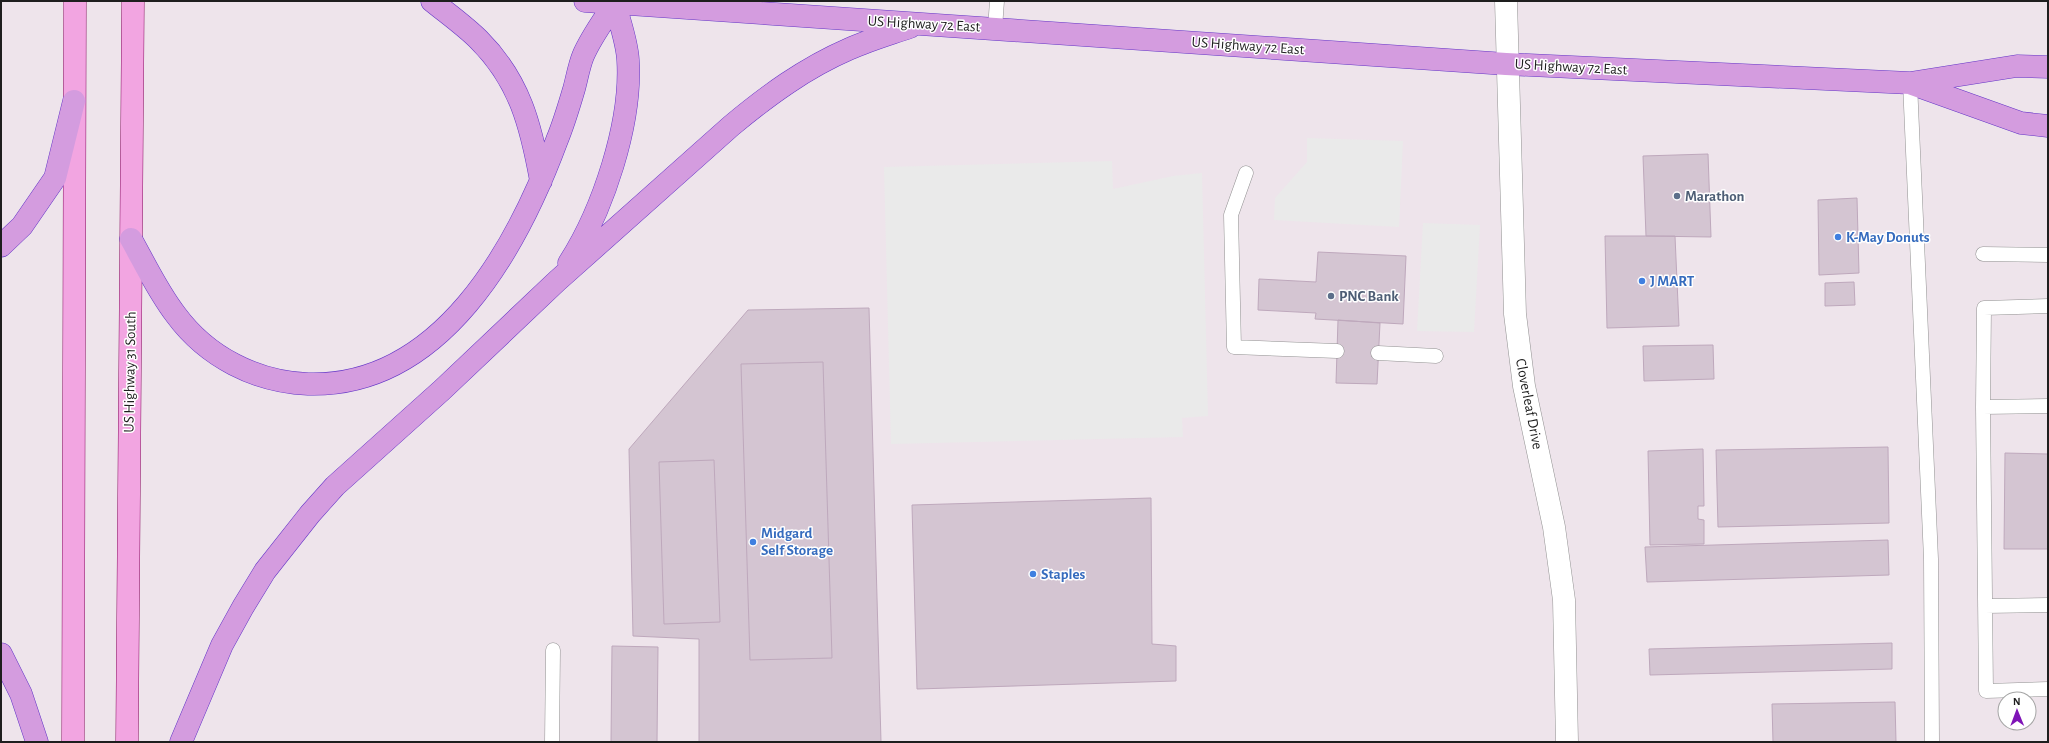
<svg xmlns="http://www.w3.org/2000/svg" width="2049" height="743" viewBox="0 0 2049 743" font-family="'Alegreya Sans',sans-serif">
<rect width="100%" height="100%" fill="#eee4eb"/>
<path fill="#eaeaea" d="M1307,138L1403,141L1399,227L1274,220L1275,198L1307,162Z
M1112,161L1113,189L1173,176L1202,173L1208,416L1182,418L1183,437L891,444L884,167Z
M1423,223L1480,225L1474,332L1417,331Z"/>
<path fill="#d4c5d2" stroke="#bea8bc" d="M1708,154L1711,237L1646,236L1643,156Z
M1857,198L1859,273L1819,275L1818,200Z
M1605,236H1675L1679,326L1607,328Z
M1318,252L1406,256L1403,324L1315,319L1316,313L1258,310L1259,279L1316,282Z
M1854,282L1855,305L1825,306V283Z
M869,308L881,742H699V639L633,636L629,449L748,310Z
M1338,320L1380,323L1377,384L1336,383Z
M1713,345L1714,379L1644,381L1643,346Z
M823,362L832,658L750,660L741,364Z
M1888,447L1889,523L1718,527L1716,450Z
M1703,449L1704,506H1698V519L1704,520V544L1650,545L1648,451Z
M2005,453L2048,454V549H2004Z
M714,460L720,622L664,624L659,462Z
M1151,498L1152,644L1176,646V681L917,689L912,505Z
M1888,540L1889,575L1647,582L1645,547Z
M1892,643V669L1650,675L1649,649Z
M612,646L658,647L657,742H611Z
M1895,702L1896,742H1773L1772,704Z"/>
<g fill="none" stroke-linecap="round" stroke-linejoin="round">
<defs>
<path id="service" d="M995,28L997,1
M1910,83L1931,559L1932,742
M1246,173L1231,215L1234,347L1337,351
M1983,254L2048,255
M2048,306L1984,308L1983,407L2048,406
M1378,353L1436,356
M1983,407L1986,691L2048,689
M1985,606L2048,605
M552,742L553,650"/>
<path id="minor" d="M1506,1L1515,314L1524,386L1554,527L1564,600L1567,742"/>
<path id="primary" d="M73,742L75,1
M127,742L133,1"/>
<path id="trunk" d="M432,1C448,14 465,26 479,40C520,81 531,126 541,181
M585,1L1506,64L1910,83L2017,66L2048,67
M1912,84L2021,123L2048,126
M131,239C145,264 158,292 176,315C207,357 256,382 308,384C441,388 517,248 557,140C564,123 569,106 574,89C577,78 579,66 583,56C591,37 604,20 615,3
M1,246L22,226L55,178L74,101
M569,263C603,210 632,123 628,60C627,41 619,21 615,3
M1,654L21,694L37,742
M181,742L222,645L243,607L265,571L310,514L335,486L442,390L557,281L731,126C767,96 805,68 849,49C869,40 890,34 910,27"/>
</defs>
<use href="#service" stroke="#929292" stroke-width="15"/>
<use href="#minor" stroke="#929292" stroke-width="23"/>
<use href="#primary" stroke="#880f61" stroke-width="23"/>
<use href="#trunk" stroke="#6436c7" stroke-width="23"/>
<use href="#service" stroke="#fff" stroke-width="14"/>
<use href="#minor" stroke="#fff" stroke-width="22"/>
<use href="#primary" stroke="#f2a5e1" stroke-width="22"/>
<use href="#trunk" stroke="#d49cdf" stroke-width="22"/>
</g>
<g fill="#5c6f8a" stroke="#fff" stroke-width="1.5">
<circle cx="1677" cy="196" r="4"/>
<circle cx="1331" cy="296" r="4"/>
</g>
<g fill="#3f7fe0" stroke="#fff" stroke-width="1.5">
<circle cx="1838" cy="237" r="4"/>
<circle cx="1642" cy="281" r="4"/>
<circle cx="753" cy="542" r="4"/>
<circle cx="1033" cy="574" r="4"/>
</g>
<g text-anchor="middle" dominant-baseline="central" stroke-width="3" stroke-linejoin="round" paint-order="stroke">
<g font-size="15" fill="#1e1e1e" stroke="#fff">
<text transform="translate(924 24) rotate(3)">US Highway 72 East</text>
<text transform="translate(1248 46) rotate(4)">US Highway 72 East</text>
<text transform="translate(1571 67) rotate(3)">US Highway 72 East</text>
<text transform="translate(130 372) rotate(-89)">US Highway 31 South</text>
<text transform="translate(1529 404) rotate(79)">Cloverleaf Drive</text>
</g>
<g font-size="15" font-weight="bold" fill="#4e5e75" stroke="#fff" text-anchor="start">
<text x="1685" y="196">Marathon</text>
<text x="1339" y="296">PNC Bank</text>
</g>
<g font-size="15" font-weight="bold" fill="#366cbe" stroke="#fff" text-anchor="start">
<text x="1846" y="237">K-May Donuts</text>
<text x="1650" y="281">J MART</text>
<text x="761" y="533">Midgard<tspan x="761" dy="17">Self Storage</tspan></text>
<text x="1041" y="574">Staples</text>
</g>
</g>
<rect width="2049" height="743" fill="none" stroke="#1e1e1e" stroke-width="4"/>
<g transform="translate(2017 711) rotate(359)"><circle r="19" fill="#ffffff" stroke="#a5a5a5"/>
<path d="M0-3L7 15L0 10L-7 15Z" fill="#7f14b7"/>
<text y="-6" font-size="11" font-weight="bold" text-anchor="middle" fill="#1e1e1e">N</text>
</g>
</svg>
